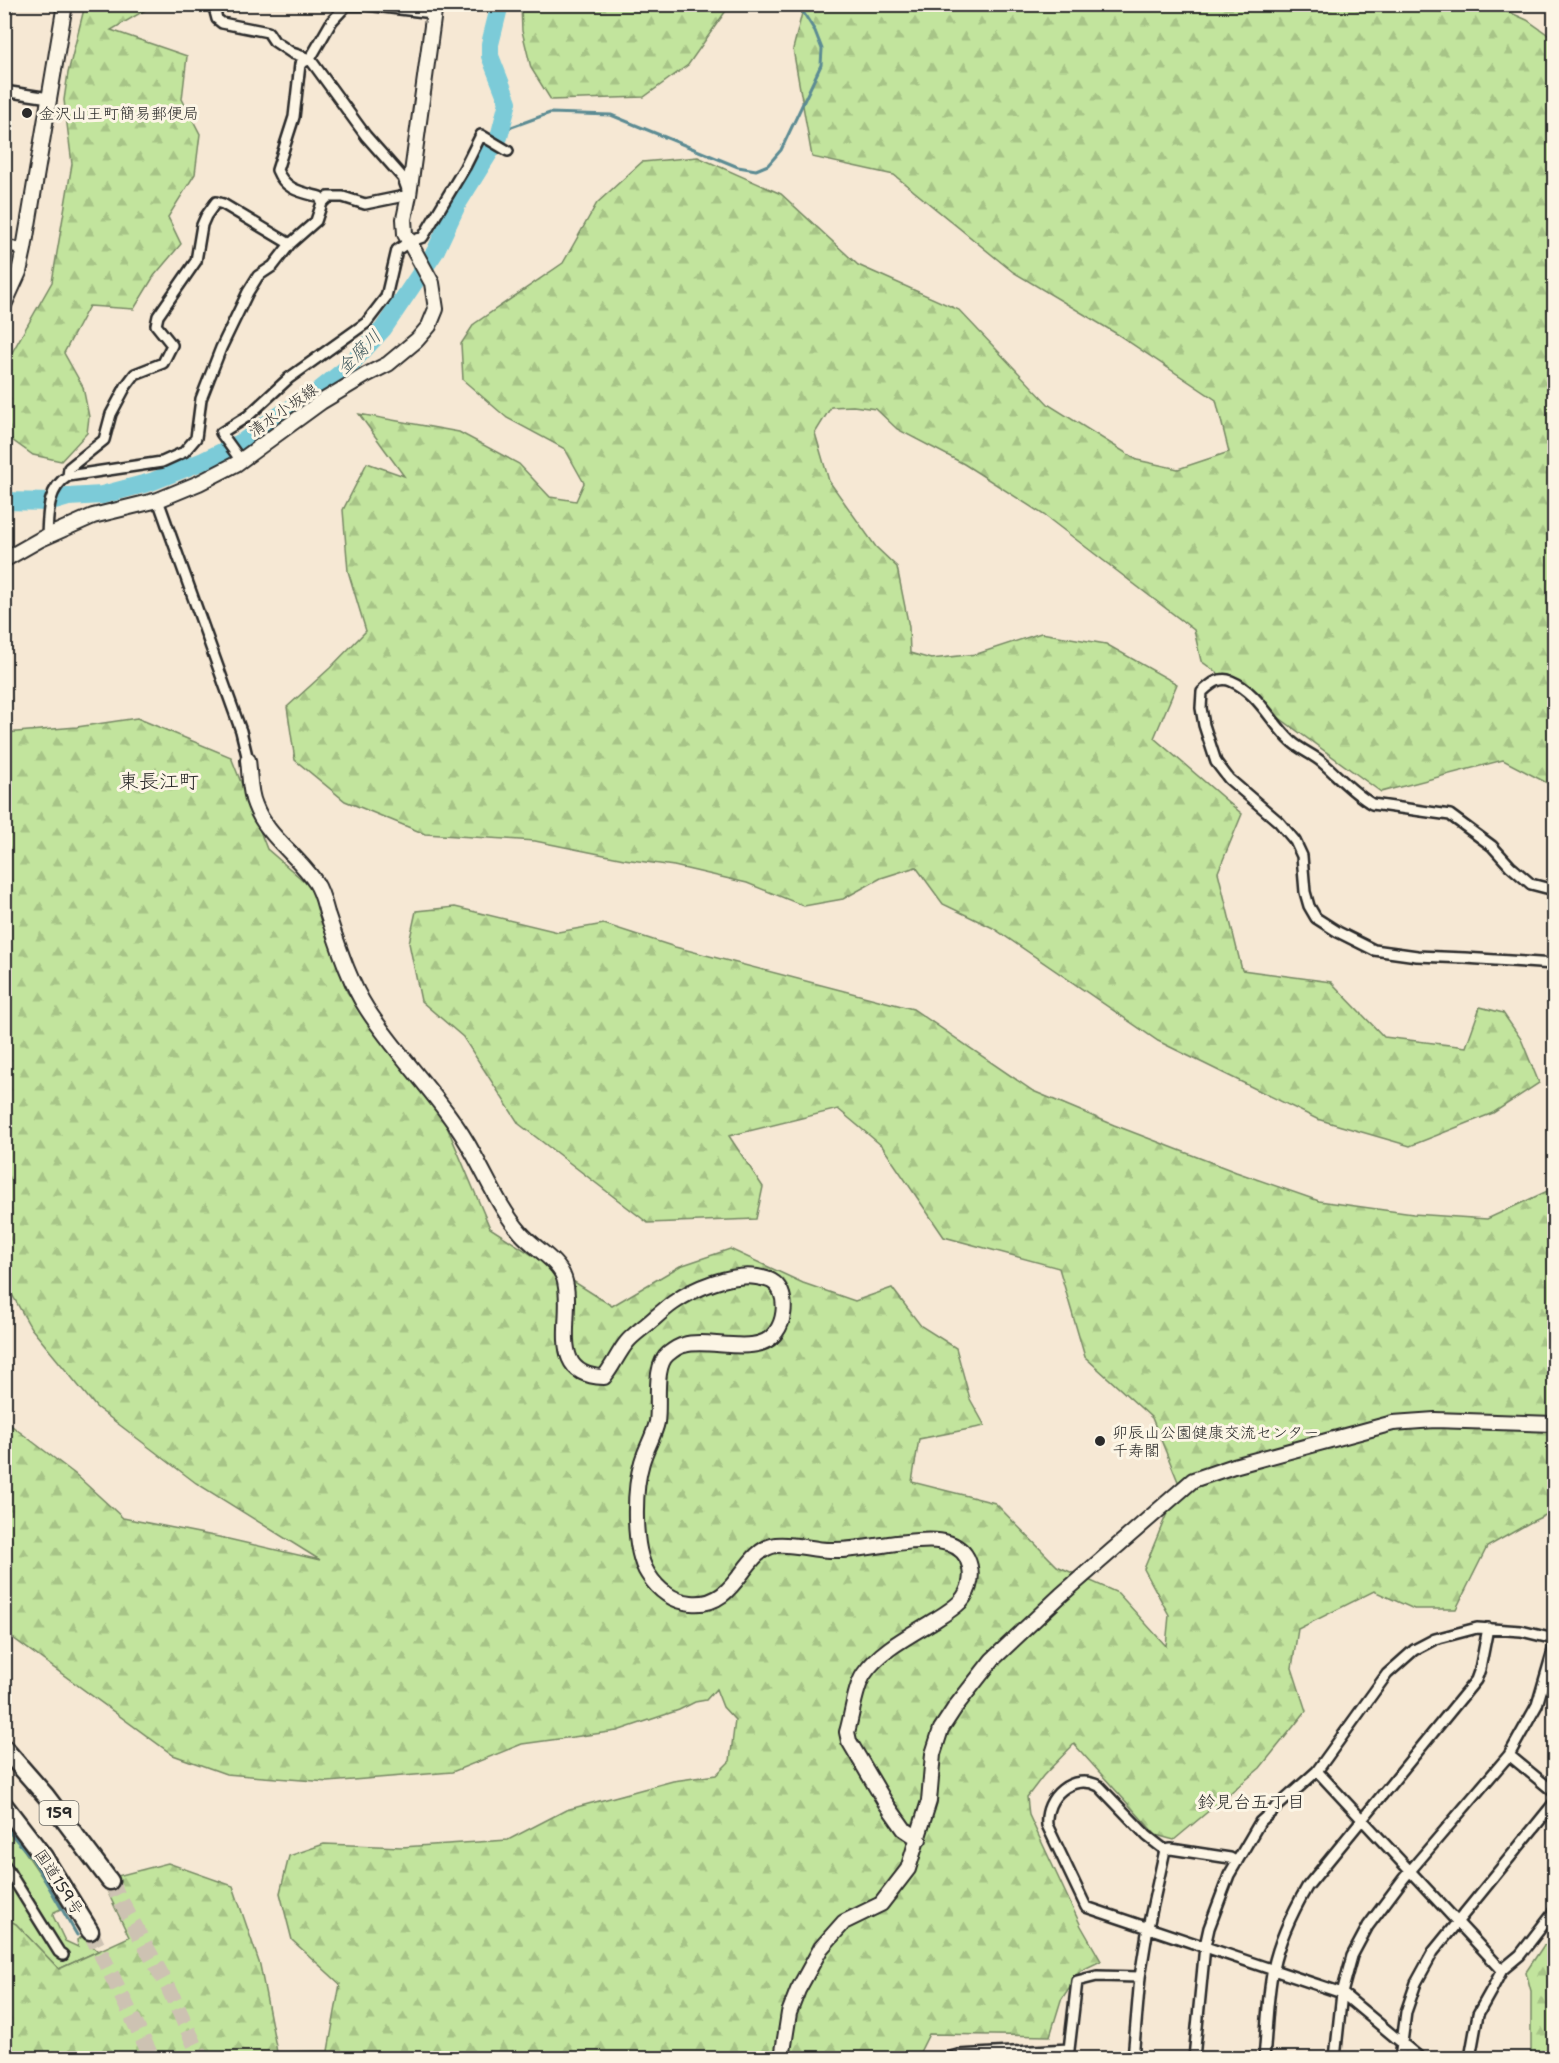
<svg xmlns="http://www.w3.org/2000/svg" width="1559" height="2063" viewBox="0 0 1559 2063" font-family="'Shantell Sans','Klee One',sans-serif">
<defs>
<pattern id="forest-firs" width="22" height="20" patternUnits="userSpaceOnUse" patternTransform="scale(1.5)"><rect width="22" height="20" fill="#c2e49d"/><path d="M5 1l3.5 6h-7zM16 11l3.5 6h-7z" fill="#a7c487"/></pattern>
</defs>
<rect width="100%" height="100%" fill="#f6e8d4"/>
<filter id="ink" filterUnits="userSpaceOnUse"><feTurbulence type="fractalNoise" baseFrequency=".0167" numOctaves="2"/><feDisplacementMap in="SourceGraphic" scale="12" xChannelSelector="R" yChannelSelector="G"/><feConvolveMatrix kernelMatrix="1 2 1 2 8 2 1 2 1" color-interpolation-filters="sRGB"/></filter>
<g filter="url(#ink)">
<path fill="#c2e49d" stroke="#768864" stroke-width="1.5" d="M5,1822L63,1908L54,1912L53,1916L65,1941L78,1947L77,1940L82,1937L98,1951L59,1969L16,1924L5,1918L4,1870L62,1950L30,1893L5,1858Z"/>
<path fill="url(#forest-firs)" stroke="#768864" stroke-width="1.5" d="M1491,4L1527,20L1554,39V865L1549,864L1553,786L1503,760L1381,792L1201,661L1194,630L1044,515L964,464L897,429L876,409L853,406L831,407L815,433L829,481L876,547L897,567L909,627L910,653L931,659L977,654L1041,633L1106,644L1177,684L1154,738L1242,814L1218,872L1242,970L1331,982L1384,1037L1466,1047L1480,1007L1503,1013L1521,1039L1539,1083L1493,1113L1410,1146L1317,1119L1158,1041L993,928L943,904L916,867L881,878L843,899L804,906L747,883L674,866L624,859L535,841L425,834L345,801L295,760L287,707L330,668L366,631L348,571L343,510L367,463L404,476L359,414L459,432L519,464L550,497L576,501L584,483L565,449L507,418L463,380L461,344L474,324L563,263L597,203L642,162L698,157L781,194L858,265L959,310L1049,405L1137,460L1178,469L1229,452L1216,400L1117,334L1013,272L894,175L812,157L793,49L804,5Z
M85,5H154L111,30L187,56L182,99L200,134L195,174L168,217L181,244L154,276L134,309L89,306L64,353L83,387L89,417L87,433L61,461L33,455L5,435V365L52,282L72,164L64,100L68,73Z
M521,5V4L730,5L688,65L644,97L551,100L531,68L522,31Z
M137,718L231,757L267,849L312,888L347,992L442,1115L490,1228L612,1306L680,1266L730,1249L803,1283L855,1301L892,1288L921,1326L956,1348L970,1399L985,1426L919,1439L912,1482L995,1503L1057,1566L1118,1593L1166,1646L1169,1615L1144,1569L1179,1484L1152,1418L1085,1357L1059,1268L944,1237L882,1146L838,1109L729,1136L763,1187L756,1219L648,1223L519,1124L463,1037L421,1001L409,943L416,911L455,907L558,932L604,924L675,947L913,1009L1033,1091L1114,1125L1236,1172L1319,1201L1413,1214L1487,1219L1554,1188V1511L1531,1522L1487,1547L1456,1609H1414L1374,1591L1298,1629L1292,1668L1306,1711L1260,1768L1174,1840L1156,1835L1074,1744L1043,1776L1027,1797L1029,1815L1081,1926L1101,1961L1080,1971L1061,2000L1050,2036L929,2034L917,2058H5V1918L16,1924L59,1969L129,1937L102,1880L168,1863L233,1886L260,1965L277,2052L328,2051L340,1984L292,1940L280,1893L289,1856L324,1844L402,1847L508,1840L566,1810L673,1781L716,1775L730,1761L735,1720L723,1707L716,1689L706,1700L695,1702L679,1710L617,1731L522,1744L452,1772L328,1782L226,1774L173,1755L5,1632L4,1420L75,1474L123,1518L224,1538L320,1560L196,1483L96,1407L31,1328L5,1282V733L77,727Z
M1544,1945L1554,1948V2058H1531V1991L1526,1972Z"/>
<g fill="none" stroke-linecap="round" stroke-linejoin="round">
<path stroke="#5b8b93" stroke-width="3" d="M504,123L506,129L550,113L611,115L738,167L756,170L768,165L781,150L821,65L822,49L815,31L798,4
M4,1826L32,1858L77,1935"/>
<path stroke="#7bcbd8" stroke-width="18" d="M4,501L51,502L68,497L102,495L151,482L203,461L244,441L272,420L316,393L347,368L383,329L435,252L458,203L499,137L508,102L490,56V44L500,4"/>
<path stroke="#cdc2b2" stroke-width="16" stroke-dasharray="16 8" stroke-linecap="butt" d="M110,1881L168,1987L201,2058
M90,1931L152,2058"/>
<defs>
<path id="street" d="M4,23L7,4
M4,91L49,98
M322,203L320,197C301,192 285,190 277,170L294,117L300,64L310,59L332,21L347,5H366L433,13
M4,245L24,249
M236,464L239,458L221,433L248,416L289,378L366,323L386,297L397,250L409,242L423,237L465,167L481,135L508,151
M68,476L69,468L104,440L111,414L126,386L135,374L163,363L172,345L156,325L158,316L196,261L202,225L206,216L216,202L223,204L290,244
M158,500L241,731L248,760
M47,536C48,514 47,489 68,476L162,462L184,452L196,438L201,399L221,348L248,292L258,276L273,266L290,244L316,221L322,203L328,197H343L365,204L409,195L403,178L366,136L310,59L292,53L274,41L268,32L222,23L217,19L213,4
M1554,890L1531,884L1510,866L1492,846L1450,815L1372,804C1353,793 1339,777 1323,763C1314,755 1301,750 1292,742C1272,724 1258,692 1231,681C1219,676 1210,685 1202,692L1201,708L1204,725L1216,762L1229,779L1279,822L1295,841L1302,856L1305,892L1309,906L1316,918L1338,932L1374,950L1417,956L1465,958L1554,964
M1509,1755L1554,1792
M1317,1771L1502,1970
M1237,1862L1230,1858L1171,1849L1165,1850L1147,1836L1099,1786C1073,1772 1044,1797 1047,1825L1086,1907L1342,1993L1420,2058
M4,1864L59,1952L63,1955
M948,2058L958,2055L1069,2049
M1068,2058L1077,1981L1097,1976L1140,1977
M1133,2058L1140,1977L1148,1927L1165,1850
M1194,2058L1205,1946L1209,1928L1229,1875L1260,1822L1317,1771L1387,1674L1414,1650L1435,1639L1477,1628L1521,1631L1554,1639
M1264,2058C1267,2029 1267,1998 1273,1969C1279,1940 1292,1913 1307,1887L1476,1680L1480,1669L1488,1628
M1335,2058L1342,1993L1352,1956L1368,1926L1404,1878L1509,1755L1537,1705L1554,1647
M1400,2058L1406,2012L1416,1983L1433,1952L1554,1803
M1470,2058L1478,2014L1492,1989L1502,1970L1520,1955L1554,1911"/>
<path id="secondary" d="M4,305L19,272L24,249L65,4
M4,560L41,539L93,516L158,500L199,483L236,464L321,402L366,375L388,364L417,340L429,326L436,309L432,283L405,234L404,219L409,195L435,4
M248,760C250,774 249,792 255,805C267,837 298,855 316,883C322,892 324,903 327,913C338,945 349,981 367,1009C400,1060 446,1102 474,1155C489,1182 501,1210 521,1233C534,1248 558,1260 564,1278C576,1313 544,1376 604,1377C613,1366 618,1353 627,1342C632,1336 639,1331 645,1326C654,1319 663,1310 673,1303C694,1288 731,1273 757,1277C769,1279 776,1281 781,1292C786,1304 784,1321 776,1332C759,1358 708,1337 684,1345C679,1346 673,1350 668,1354C653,1366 660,1403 657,1422C654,1436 646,1448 642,1462C634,1489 632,1549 648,1574C658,1590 672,1601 691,1603C738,1608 742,1550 776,1545C793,1543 813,1550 830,1550C852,1551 874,1546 896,1543C919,1541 954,1534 967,1558C974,1573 971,1590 960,1602C953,1609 943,1615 935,1620C911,1635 880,1650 864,1674C855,1687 852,1716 847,1732L849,1741L885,1802L904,1829L919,1839
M782,2058L789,2013L798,1990L821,1948L844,1922L881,1904L908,1869L929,1801L933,1754L941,1729L956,1706L992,1660L1061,1595L1193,1480L1234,1466L1393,1423L1435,1420L1554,1424"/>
<path id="highway" d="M4,1748L46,1796L110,1881
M4,1805L44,1857L90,1931"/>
</defs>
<use href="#street" stroke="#2b2b2b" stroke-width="14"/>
<use href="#secondary" stroke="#2b2b2b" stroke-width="18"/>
<use href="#highway" stroke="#2b2b2b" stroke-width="21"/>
<use href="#street" stroke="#fcf5e5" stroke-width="9"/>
<use href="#secondary" stroke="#fcf5e5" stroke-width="14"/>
<use href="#highway" stroke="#fcf5e5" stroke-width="16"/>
</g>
</g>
<g fill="#2b2b2b" stroke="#fcf5e5" stroke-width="2">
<circle cx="27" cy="113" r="6"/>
<circle cx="1100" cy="1441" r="6"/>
</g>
<g text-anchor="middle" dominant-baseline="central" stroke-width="6" stroke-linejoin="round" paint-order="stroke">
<rect fill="#fcf5e5" stroke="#6a6863" stroke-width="1.5" x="39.5" y="1801" width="39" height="24" rx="4.5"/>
<g font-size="15" font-weight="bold" fill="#2b2b2b">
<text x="59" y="1813">159</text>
</g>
<g font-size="16" fill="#2b2b2b" stroke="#fcf5e5" text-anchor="start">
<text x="39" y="113">金沢山王町簡易郵便局</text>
<text x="1112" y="1432">卯辰山公園健康交流センター<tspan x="1112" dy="18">千寿閣</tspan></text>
</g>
<g font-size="16" fill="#2b2b2b" stroke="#fcf5e5">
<text transform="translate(283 410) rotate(-35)">清水小坂線</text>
<text transform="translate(59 1882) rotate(57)">国道159号</text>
</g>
<g font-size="18" font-style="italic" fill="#435b5f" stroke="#fcf5e5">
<text transform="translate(359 352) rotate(-45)">金腐川</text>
</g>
<g font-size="18" fill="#2b2b2b" stroke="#fcf5e5">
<text x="1251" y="1802">鈴見台五丁目</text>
</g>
<g font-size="20" fill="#2b2b2b" stroke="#fcf5e5">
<text x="159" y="781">東長江町</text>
</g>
</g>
<rect width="1559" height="2063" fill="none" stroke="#fcf5e5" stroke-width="24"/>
<rect x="12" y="12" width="1535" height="2039" fill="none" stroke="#2b2b2b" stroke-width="2" filter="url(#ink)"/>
</svg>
